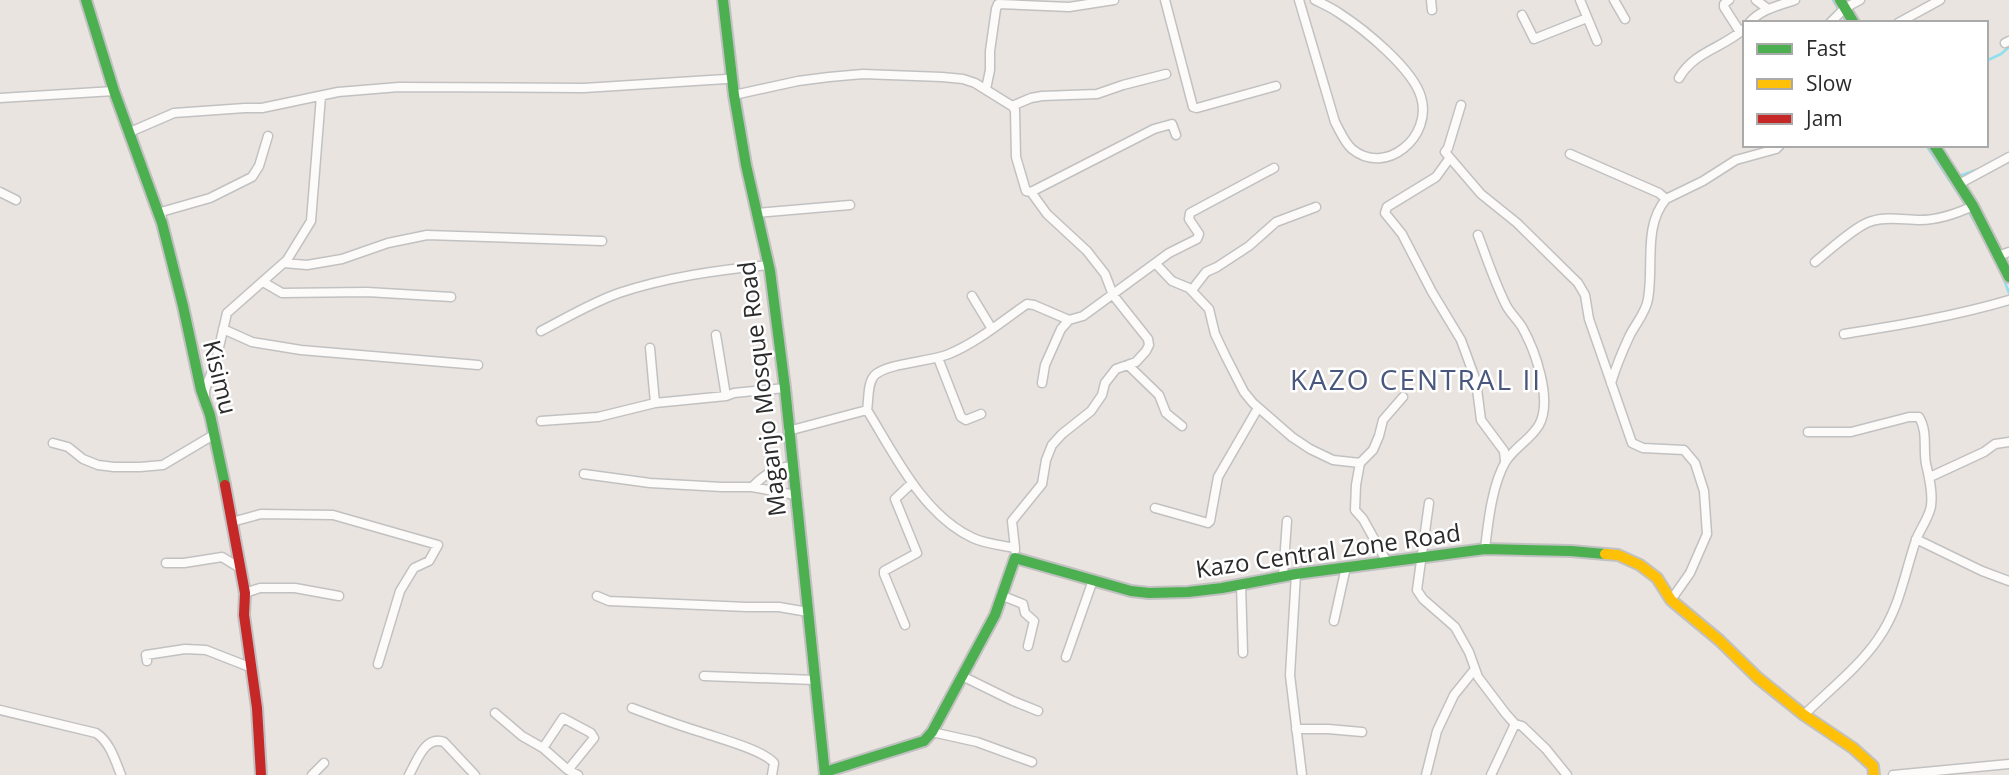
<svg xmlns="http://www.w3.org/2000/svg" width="2009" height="775" viewBox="0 0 2009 775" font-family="'Open Sans',sans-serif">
<rect width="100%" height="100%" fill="#e9e4e0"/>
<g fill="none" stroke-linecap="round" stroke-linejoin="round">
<path stroke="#90dfee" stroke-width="2.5" d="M1833,0L1847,23
M1986,61L2001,54L2009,47
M1926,145L1967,207
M1962,175L1979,169
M1969,212L1981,234
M2002,274L2009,293"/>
<defs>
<path id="street" d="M1165,0L1193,107L1197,108L1276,86
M1299,0L1335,122C1340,131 1344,142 1352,149C1386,177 1433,136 1421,97C1413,69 1364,29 1339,13C1332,8 1323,4 1315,0
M1431,0L1432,10
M1580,0L1597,41
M1614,0L1625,19
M1729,0L1724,4V7L1740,32
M1756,0L1768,9
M1522,15L1534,39L1587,18
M1749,23C1761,9 1778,6 1795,0
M1830,23L1845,8L1860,0
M1898,23L1940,0
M2005,43L2009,41
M1679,78C1694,51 1724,48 1745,28
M986,89L990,70V51L996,9L998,4L1069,7L1114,0
M734,95L798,81L829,77L863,74L942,77L963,79L975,83L1012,106L1015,110L1016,157L1026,191L1031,192L1047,214L1087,251L1105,274L1113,295L1148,339L1149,345L1146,351L1136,362L1116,369L1105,383L1102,395L1091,411L1062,434L1052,445L1046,460L1042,484L1012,521L1015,548
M0,98L114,91
M1461,105L1448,148L1445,152L1481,194L1517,223L1578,283L1585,295L1589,319L1632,443L1643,448L1684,450L1695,463L1704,491L1707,534L1690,573L1671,600
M1012,106L1031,98L1042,96L1097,94L1123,85L1166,74
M130,132L174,113L245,108H262L338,92L399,87L584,88L726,79
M1570,154L1659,193L1666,199L1703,181L1736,160L1776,149L1780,145
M1449,159L1436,177L1387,207L1385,213L1402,234L1432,292L1461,340L1476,381L1481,420L1504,451L1505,461
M1959,184L2009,157
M0,192L16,200
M1031,192L1154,129L1172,124L1176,135
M757,213L850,205
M162,221L161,212L210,198L252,177L259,166L268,136
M1478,235C1487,259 1495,283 1506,305C1510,313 1517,319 1522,327C1535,350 1553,400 1539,425C1531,439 1515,447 1506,461C1492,484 1488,523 1485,549
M1998,256L2009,252
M1815,262C1827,252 1858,224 1872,221C1887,216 1905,220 1920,220C1937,220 1958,213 1973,206
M284,263L307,265L342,259L388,243L427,235L602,241
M1156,264L1172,281L1189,288L1209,309L1215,334L1226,357L1244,392L1253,403L1292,437L1310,449L1333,460L1360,463
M263,282L282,293L367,292L451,297
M1192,290L1206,272L1217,267L1249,246L1276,222L1316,207
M972,296L992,329
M223,329L252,342L301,350L478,365
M541,331C566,318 593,302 619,293C667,277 718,270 769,265
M1844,334C1900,325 1955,316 2009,300
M716,335L726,396
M650,348L655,403
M938,358L961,417L966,420L981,414
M1128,365L1159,395L1166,413L1182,426
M1042,383L1045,365L1061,329L1069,320
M1611,383C1616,367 1622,352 1629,337C1635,324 1646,313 1648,299C1654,266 1643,226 1666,199
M205,398V390L216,360L227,313L287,260L311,221L321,96
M867,410C895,455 923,515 973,538C986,544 1001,545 1015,548V550
M541,421L598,417L655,403L726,396L734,393L785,388
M788,431L867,410C869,399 867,381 876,374C890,363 929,362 949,354C978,342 1002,321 1027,304L1034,305L1069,320L1083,316L1169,253L1197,239L1199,234L1189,219L1190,213L1274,168
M53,443L68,447L83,459L98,465L114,467H140L163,465L210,437H214
M584,474L650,483L722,487H752L795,495
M1930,477L1984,452L1995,444L2009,442
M752,487C764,475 775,467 793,466
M1429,503L1417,590L1423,599L1455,627L1469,652L1478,677L1506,714L1515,724L1522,726L1546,749L1567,775
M1155,508L1208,523L1210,521L1218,477L1258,408
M232,522L261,514L333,515L438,545L429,561L414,568L400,591L378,664
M1916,539L1982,571L2009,581
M1387,562L1363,519L1355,510L1356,485L1360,463L1373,450L1379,436L1383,420L1403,397
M166,563H184L222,557L240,568
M1296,574L1290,675L1302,775
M1283,576L1287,521
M1241,584L1243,653
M245,593L260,588H295L339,596
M597,596L609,601L747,607H779L808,612
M1003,596L1023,604L1025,613L1034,621L1028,646
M1334,621L1346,567
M905,625L884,574V571L917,553L895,499L912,483
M1066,657L1093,580
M147,661L146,655L185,649L206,650L252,668
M704,676L815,680
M962,676L1013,701L1038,711
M632,708C656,717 680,726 704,733C721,739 763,750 774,763L772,775
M0,710L96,733C110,742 115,760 121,775
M495,713L522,736L543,748L568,770L578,775
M1804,715C1828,691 1859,667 1878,639C1900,608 1904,575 1916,540C1920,529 1929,518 1931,506C1933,492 1929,477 1926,464C1923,448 1928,432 1919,417H1909L1851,432H1808
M1296,729H1328L1362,732
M932,732L977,742L1032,762
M543,748L563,718L591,733L594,738L568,770
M312,775L324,763
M409,775C417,761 425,735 444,742L475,775
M1426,775L1437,731L1454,695L1475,669
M1491,775L1515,724
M1893,775L2009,764"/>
<path id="fast" d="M86,0L114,91L162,223L183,306L201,390L210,415L225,485
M723,0L734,95L746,165L770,271L785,388L825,775
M1840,0L1854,23
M1934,145L1973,206L2009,277
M825,772L924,741L932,732L995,615L1015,558L1131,591L1149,593L1188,592L1222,588L1296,574L1485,549L1571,551L1605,554"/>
<path id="slow" d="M1605,554L1618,555L1640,565L1657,578L1671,600L1719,640L1758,678L1804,715L1853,748L1873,766L1874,775"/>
<path id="jam" d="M225,485L245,593L244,615L257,708L261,775"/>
</defs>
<use href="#street" stroke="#c2c1c2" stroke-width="11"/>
<use href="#fast" stroke="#c2c1c2" stroke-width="14"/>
<use href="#slow" stroke="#c2c1c2" stroke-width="14"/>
<use href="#jam" stroke="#c2c1c2" stroke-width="14"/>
<use href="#street" stroke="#fcfbfa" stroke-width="8"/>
<use href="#fast" stroke="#4caf50" stroke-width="10"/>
<use href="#slow" stroke="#ffc107" stroke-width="10"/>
<use href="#jam" stroke="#c62828" stroke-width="10"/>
</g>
<g text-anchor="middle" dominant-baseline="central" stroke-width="5" stroke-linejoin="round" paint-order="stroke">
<g font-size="24" fill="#2b2b2b" stroke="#fff">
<text transform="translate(221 377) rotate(76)">Kisimu</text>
<text transform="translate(761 389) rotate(-97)">Maganjo Mosque Road</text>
<text transform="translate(1328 550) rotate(-8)">Kazo Central Zone Road</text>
</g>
<g font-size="28" letter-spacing="2" fill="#49577e" stroke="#fff">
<text x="1416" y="379">KAZO CENTRAL II</text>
</g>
</g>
<rect x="1743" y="21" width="245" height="126" fill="#ffffff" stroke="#aaaaaa" stroke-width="2"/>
<rect x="1757" y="44" width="35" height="10" fill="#4caf50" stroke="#aaaaaa" stroke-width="2"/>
<text x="1806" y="56" font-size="21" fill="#2b2b2b">Fast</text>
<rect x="1757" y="79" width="35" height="10" fill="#ffc107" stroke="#aaaaaa" stroke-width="2"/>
<text x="1806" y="91" font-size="21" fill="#2b2b2b">Slow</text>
<rect x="1757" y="114" width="35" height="10" fill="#c62828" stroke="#aaaaaa" stroke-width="2"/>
<text x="1806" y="126" font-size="21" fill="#2b2b2b">Jam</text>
</svg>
